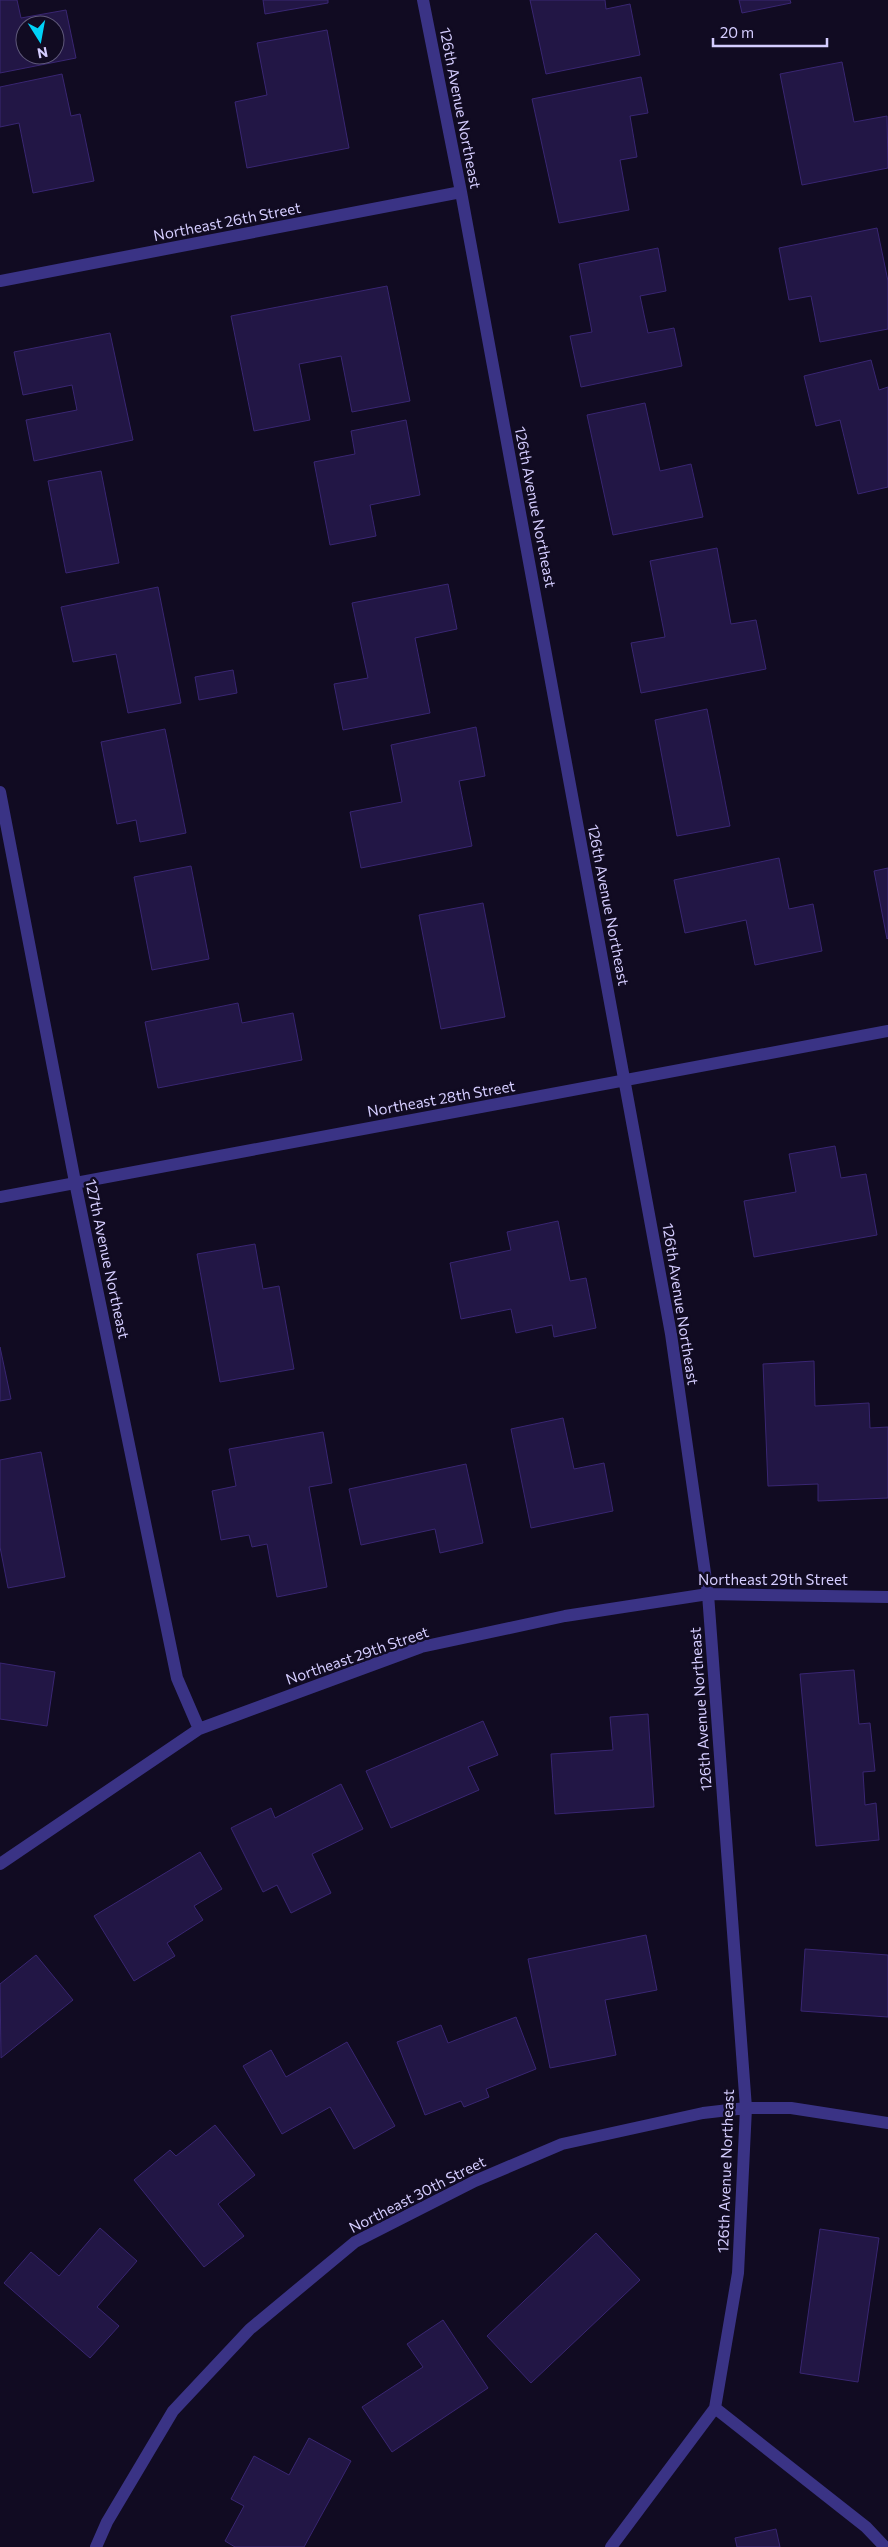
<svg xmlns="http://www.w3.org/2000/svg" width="888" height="2547" viewBox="0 0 888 2547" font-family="Commissioner,sans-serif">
<rect width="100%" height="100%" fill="#110b22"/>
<path fill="#221645" stroke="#392672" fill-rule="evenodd" d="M0,0H17L21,18L66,10L76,58L0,73ZM25,25H55V55H25Z
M263,0H328V3L265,14Z
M530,0H605L606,9L630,4L640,55L546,74Z
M739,0H790L791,3L742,13Z
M327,30L349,148L247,168L235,102L267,95L257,43Z
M842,62L854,122L887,116L888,168L802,185L780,74Z
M62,74L71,116L80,114L94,181L33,193L19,123L0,127V87Z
M641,77L648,113L630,116L637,157L620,160L629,210L559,223L532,99Z
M877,228L888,281V329L820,342L811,296L789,300L779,248Z
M658,248L666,291L640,296L648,333L674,328L682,366L581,387L570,336L592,332L579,264Z
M387,286L410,401L352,412L341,356L299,364L310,420L254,431L231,316Z
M110,333L133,440L34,461L26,420L77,410L72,385L23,395L14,352Z
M871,360L879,390L888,387V487L858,494L840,420L816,426L804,376Z
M645,403L660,471L691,464L703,517L613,535L587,415Z
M406,420L420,495L370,505L376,536L330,545L314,462L355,454L351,431Z
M101,471L119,563L66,573L48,481Z
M717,548L731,624L756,620L766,669L641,693L631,643L665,637L650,561Z
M448,584L457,629L415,638L430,713L343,730L334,684L368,678L352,603Z
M158,587L181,703L128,713L116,654L73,662L61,607Z
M233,670L237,693L199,700L195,677Z
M707,709L730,826L677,836L655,720Z
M476,727L485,776L459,781L472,846L361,868L350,812L402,802L391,745Z
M165,729L186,833L140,842L136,820L117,824L101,742Z
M779,858L789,909L813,904L822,951L755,965L746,920L685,933L674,880Z
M191,866L209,959L152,970L134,877Z
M888,868V938L887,939L874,871Z
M483,903L505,1017L441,1029L419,915Z
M238,1003L242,1023L293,1013L302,1060L158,1088L145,1022Z
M835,1146L841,1178L866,1174L877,1235L754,1257L744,1201L796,1192L789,1154Z
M558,1221L570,1281L586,1278L596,1328L554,1337L552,1325L516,1333L511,1309L461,1319L450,1263L511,1250L507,1232Z
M255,1244L263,1289L279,1286L294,1369L220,1382L197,1254Z
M0,1347L11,1399L0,1401Z
M814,1361L815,1406L869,1403L870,1428L888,1427V1498L818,1501V1484L768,1486L763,1364Z
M563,1418L574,1469L604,1463L613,1511L531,1528L511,1429Z
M323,1432L332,1483L309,1487L327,1587L277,1597L267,1544L252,1547L249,1535L221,1540L212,1491L236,1486L229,1449Z
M41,1452L65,1577L8,1588L0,1547V1460Z
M466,1464L483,1543L440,1553L435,1529L361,1545L349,1489Z
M0,1663L55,1672L47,1726L0,1719Z
M854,1670L859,1724L870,1723L875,1771L863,1772L865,1805L876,1803L879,1840L816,1846L800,1674Z
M648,1714L654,1807L555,1814L551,1754L613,1750L610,1717Z
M483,1721L498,1755L468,1767L479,1790L391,1828L366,1771Z
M341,1784L363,1829L312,1854L331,1893L291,1913L277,1885L263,1892L231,1828L271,1808L275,1818Z
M200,1852L222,1889L194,1906L203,1920L167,1943L175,1956L134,1981L94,1916Z
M646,1935L657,1990L605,2000L616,2055L550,2068L528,1959Z
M805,1949L888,1955V2017L801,2011Z
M36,1955L73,2000L1,2058L0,1984Z
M516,2017L536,2069L486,2089L489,2097L464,2107L461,2101L425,2115L397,2042L441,2025L448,2043Z
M347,2042L395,2126L354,2149L330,2107L282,2134L243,2066L271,2050L286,2077Z
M215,2125L255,2175L218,2204L244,2236L204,2267L134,2180L170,2150L176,2156Z
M100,2228L137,2261L97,2307L119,2326L90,2358L4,2283L31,2252L59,2276Z
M820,2229L879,2238L858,2382L800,2373Z
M596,2233L640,2280L531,2383L487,2336Z
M443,2320L488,2388L392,2452L362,2407L423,2367L407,2344Z
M309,2438L351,2461L304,2547H235L225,2541L244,2506L231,2499L254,2456L289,2475Z
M776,2529L780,2547H737L735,2538Z"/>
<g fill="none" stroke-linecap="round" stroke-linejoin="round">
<path stroke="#3a3385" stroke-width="12" d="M423,0L461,192L671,1334L708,1594L746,2108L738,2273L715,2408L611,2547
M0,281L461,192
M0,792L75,1182L177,1678L199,1729
M0,1197L888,1031
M0,1864L199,1729L421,1647L565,1616L708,1594L888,1597
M715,2408L866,2527L885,2547
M96,2547L107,2522L173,2411L250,2329L355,2242L475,2181L562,2144L703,2113L746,2108H791L888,2123"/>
</g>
<g text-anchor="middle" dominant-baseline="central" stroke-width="5" stroke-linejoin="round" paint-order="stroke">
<g font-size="15" fill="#d5cdff" stroke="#110b22">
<text transform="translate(461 108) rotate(79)">126th Avenue Northeast</text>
<text transform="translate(227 221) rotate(-11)">Northeast 26th Street</text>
<text transform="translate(536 507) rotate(79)">126th Avenue Northeast</text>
<text transform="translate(609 905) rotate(79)">126th Avenue Northeast</text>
<text transform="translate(441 1098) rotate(-10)">Northeast 28th Street</text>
<text transform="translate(108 1259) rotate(78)">127th Avenue Northeast</text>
<text transform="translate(681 1304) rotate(81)">126th Avenue Northeast</text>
<text x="773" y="1579">Northeast 29th Street</text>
<text transform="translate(357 1655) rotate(-19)">Northeast 29th Street</text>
<text transform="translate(700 1709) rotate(-94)">126th Avenue Northeast</text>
<text transform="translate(725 2171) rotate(-88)">126th Avenue Northeast</text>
<text transform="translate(417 2194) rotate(-27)">Northeast 30th Street</text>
</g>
</g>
<g transform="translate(40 40) rotate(169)"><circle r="24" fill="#110b22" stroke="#5f597a"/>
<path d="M0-4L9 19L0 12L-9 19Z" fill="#00d2f8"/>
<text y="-8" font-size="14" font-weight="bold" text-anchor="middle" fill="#d5cdff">N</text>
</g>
<path d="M713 38v8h114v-8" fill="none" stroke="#d5cdff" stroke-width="2.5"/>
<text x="720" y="38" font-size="15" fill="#d5cdff" stroke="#110b22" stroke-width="4" paint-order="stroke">20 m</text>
</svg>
